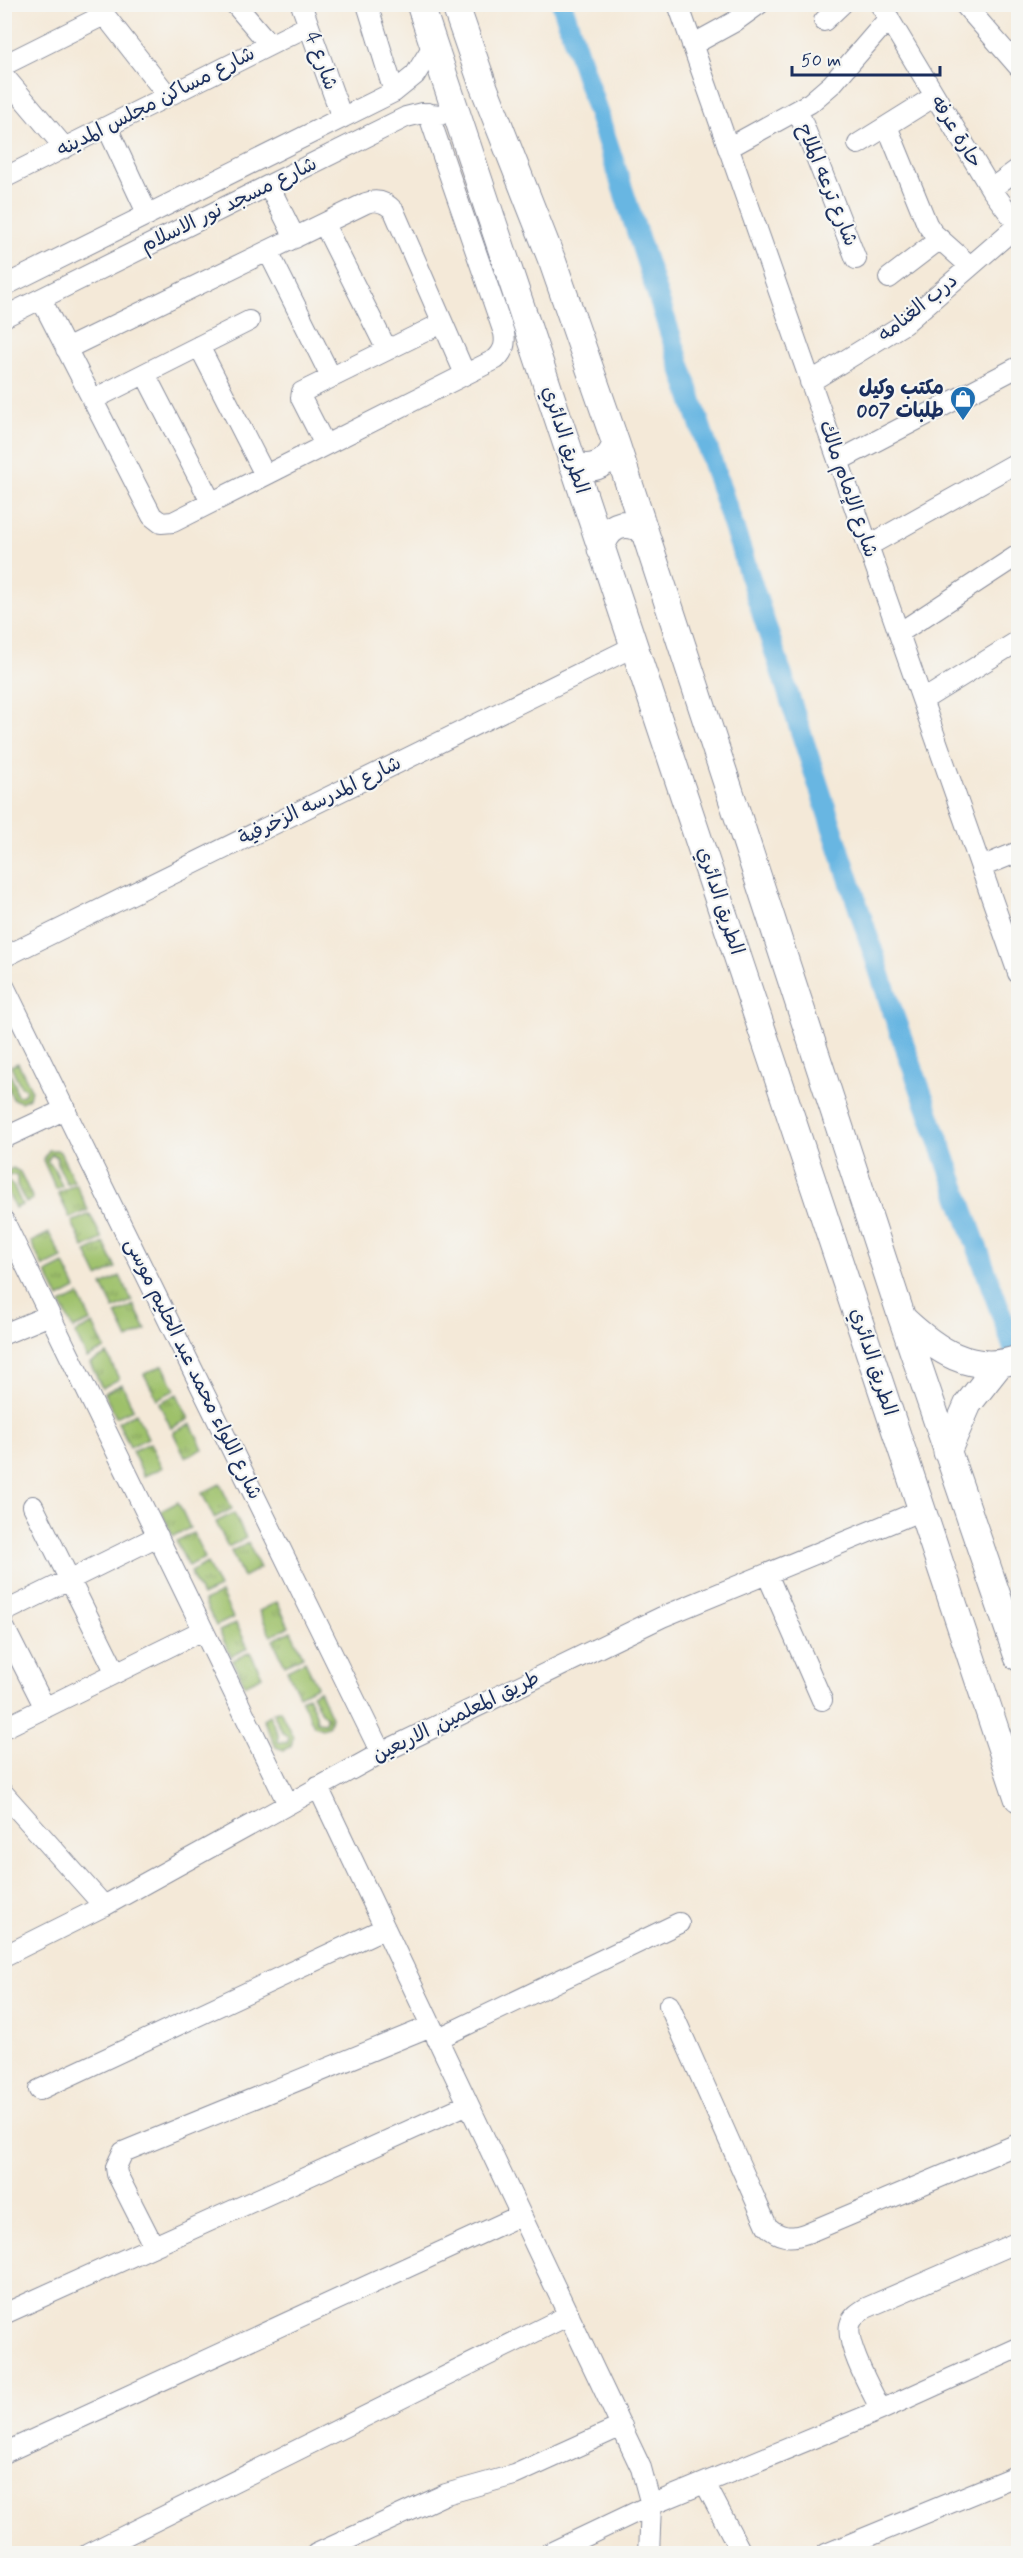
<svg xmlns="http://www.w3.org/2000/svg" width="1023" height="2558" viewBox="0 0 1023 2558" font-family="Mynerve,'Playpen Sans Arabic',sans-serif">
<defs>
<pattern id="grass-tufts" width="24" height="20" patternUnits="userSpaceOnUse" patternTransform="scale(1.5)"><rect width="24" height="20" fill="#9ec16b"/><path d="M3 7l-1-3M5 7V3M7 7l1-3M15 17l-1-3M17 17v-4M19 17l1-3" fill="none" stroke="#809d5b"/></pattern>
</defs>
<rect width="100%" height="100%" fill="#f6f6f2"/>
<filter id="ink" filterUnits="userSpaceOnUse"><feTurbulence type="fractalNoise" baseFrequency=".0167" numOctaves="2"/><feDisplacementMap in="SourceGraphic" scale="12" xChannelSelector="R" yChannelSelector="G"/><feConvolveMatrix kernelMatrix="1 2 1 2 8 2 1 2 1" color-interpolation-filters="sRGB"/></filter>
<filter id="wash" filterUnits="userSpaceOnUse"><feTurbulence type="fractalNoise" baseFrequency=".008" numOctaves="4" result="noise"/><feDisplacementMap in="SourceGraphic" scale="24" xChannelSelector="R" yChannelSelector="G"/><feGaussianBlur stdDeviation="1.35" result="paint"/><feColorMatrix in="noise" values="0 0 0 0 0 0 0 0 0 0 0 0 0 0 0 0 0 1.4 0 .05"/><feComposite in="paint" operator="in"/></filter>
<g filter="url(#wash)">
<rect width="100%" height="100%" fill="#f4e9d8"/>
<path fill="url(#grass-tufts)" stroke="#5c7864" stroke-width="1.5" d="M18,1063L31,1089L29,1098L21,1102L13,1099L5,1080V1070L7,1068L15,1085L16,1094L18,1096L24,1095L26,1089L20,1085L11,1066Z
M49,1150H57L60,1152L74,1181L67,1184L58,1165L57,1157L52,1154L47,1161L54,1168L62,1186L56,1189L43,1160Z
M13,1168L20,1172L33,1199L26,1203L17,1185V1176L9,1174L7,1180L14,1187L22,1205L15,1208L5,1186V1172Z
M76,1184L88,1210L70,1218L58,1193Z
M90,1214L102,1239L84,1248L72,1222Z
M49,1233L62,1258L43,1267L31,1242Z
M104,1243L116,1268L98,1277L86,1252Z
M64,1264L76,1289L59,1298L46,1273Z
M120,1276L132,1301L114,1309L102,1285Z
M79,1295L91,1321L73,1329L61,1304Z
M134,1305L146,1330L128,1339L116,1314Z
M93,1324L105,1349L87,1358L75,1333Z
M107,1354L119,1379L102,1388L90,1363Z
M163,1365L175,1390L157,1399L144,1374Z
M122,1384L133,1409L116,1417L104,1393Z
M177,1394L189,1419L171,1428L159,1403Z
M136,1413L148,1438L130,1447L118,1422Z
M191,1424L203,1449L185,1457L173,1432Z
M150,1443L162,1468L144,1476L132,1451Z
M220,1484L232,1509L214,1518L202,1493Z
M178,1502L190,1528L173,1536L161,1511Z
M234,1513L246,1538L228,1547L216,1522Z
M193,1533L205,1558L188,1566L176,1541Z
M248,1543L260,1568L243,1577L231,1551Z
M207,1563L219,1588L202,1596L190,1572Z
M221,1593L233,1618L216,1626L204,1601Z
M277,1602L289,1627L271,1636L259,1611Z
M236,1623L248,1648L231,1656L219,1631Z
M291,1631L303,1656L285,1665L273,1640Z
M250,1652L262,1676L245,1685L233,1660Z
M305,1661L317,1686L299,1695L287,1670Z
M319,1690L331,1717L329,1725L322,1729L314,1726L301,1699L308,1696L316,1714L317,1722L325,1723L326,1717L321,1712L312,1694Z
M280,1710L293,1737L291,1746L284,1750L276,1747L263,1719L269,1715L278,1733V1742L287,1743L288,1737L283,1733L273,1713Z"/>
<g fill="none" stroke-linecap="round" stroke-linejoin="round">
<path stroke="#68b6e2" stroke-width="21" d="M562,4L894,1016L1018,1361"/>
</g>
</g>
<g filter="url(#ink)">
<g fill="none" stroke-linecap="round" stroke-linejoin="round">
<defs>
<path id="minor" d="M96,4L168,96
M235,4L270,45
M301,4L342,118
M367,4L394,92
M678,4L1018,973
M880,4L991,189L1018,225
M964,4L1018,66
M824,21L842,4
M692,45L734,22L759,4
M4,65L104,15
M4,76L65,148
M798,111L856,259
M887,126L927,224L933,233L970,266
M107,127L148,215
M858,144L935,96
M728,148L810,103L832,84L889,18
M4,178L308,26
M269,186L295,238
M991,189L1018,169
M324,224L387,350
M268,251L331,377
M889,278L940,239
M4,286L394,92L415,75L433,46
M41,299L152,516L161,523L173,522L496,359C504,351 506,344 504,333L428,113
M4,317L406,117L422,113L440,115
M199,346L265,475
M66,349L366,203C377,199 386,202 394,211L465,374
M145,374L211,502
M810,382L904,324L1018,225
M92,400L249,321
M325,445L301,398L302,392L442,323
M838,461L1018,367
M868,546L1018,462
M899,633L1018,555
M923,700L1018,641
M981,867L1018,852
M4,957L635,646
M4,986L381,1753
M4,1138L66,1109
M4,1221L288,1804
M4,1334L50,1315
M33,1506L116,1673
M767,1574L822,1700
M4,1612L158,1536
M4,1627L45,1708
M4,1728L203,1630
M318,1787L641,2468L651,2505L649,2554
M4,1794L104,1906
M4,1956L104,1906L381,1753L662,1617L922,1510
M669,2005L767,2226C779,2238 791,2239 807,2233L1018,2144
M437,2039L679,1923
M39,2090L385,1928
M153,2245L117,2174L116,2167L123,2152L431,2026
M4,2314L468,2104
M881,2410C872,2392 845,2344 850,2325C852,2317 858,2313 866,2308L1018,2242
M4,2453L521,2215
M705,2483L742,2554
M88,2554L569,2315
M316,2554L446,2494L514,2475L622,2426
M548,2554L651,2505L881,2410L1018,2348
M826,2554L1018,2475"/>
<path id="highway" d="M420,4L1018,1798
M455,4L483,85L553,263L616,444L902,1318L1018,1657
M573,465C593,472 609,464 616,444
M601,549C606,526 624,518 644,530
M903,1319C936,1350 971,1375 1018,1359
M947,1452L968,1404L998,1366"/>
</defs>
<use href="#minor" stroke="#888c9b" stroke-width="22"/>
<use href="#highway" stroke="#888c9b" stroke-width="29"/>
<use href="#minor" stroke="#fff" stroke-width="20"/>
<use href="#highway" stroke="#fff" stroke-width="27"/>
</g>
</g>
<defs>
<symbol id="shop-pin" viewBox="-11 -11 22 30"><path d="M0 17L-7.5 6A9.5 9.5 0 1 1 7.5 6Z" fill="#1f6fb2" stroke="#f6f6f2"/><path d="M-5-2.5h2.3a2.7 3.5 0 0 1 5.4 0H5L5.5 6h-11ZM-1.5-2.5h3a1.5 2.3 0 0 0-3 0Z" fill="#fff"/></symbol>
</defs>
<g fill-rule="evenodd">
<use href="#shop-pin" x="948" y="384" width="30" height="40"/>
</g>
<g text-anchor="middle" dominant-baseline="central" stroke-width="4.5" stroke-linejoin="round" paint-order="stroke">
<g font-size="20" fill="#1b2f5e" stroke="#f6f6f2">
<text transform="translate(321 61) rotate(70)">شارع 4</text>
<text transform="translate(156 102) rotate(-27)">شارع مساكن مجلس المدينه</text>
<text transform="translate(956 132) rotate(59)">حارة عرفه</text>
<text transform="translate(827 185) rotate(68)">شارع ترعه الملاح</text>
<text transform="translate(229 205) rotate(-26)">شارع مسجد نور الاسلام</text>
<text transform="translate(918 308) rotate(-39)">درب الغنامه</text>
<text transform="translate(565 440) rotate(72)">الطريق الدائري</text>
<text transform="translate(848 489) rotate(71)">شارع الإمام مالك</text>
<text transform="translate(320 801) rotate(-26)">شارع المدرسه الزخرفية</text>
<text transform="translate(720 901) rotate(72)">الطريق الدائري</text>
<text transform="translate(873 1362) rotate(72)">الطريق الدائري</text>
<text transform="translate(193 1369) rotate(64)">شارع اللواء محمد عبد الحليم موسى</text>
<text transform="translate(456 1717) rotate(-26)">طريق المعلمين, الاربعين</text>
</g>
<g font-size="20" font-weight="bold" fill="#1b2f5e" stroke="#f6f6f2" text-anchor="end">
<text x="944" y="388">مكتب وكيل<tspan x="944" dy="23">طلبات 007</tspan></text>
</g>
</g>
<rect width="1023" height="2558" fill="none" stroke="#f6f6f2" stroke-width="24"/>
<path d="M792 66v9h148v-9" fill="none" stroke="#1b2f5e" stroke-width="3"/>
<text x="801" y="66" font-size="18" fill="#1b2f5e" stroke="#f6f6f2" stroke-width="4.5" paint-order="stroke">50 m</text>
</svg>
